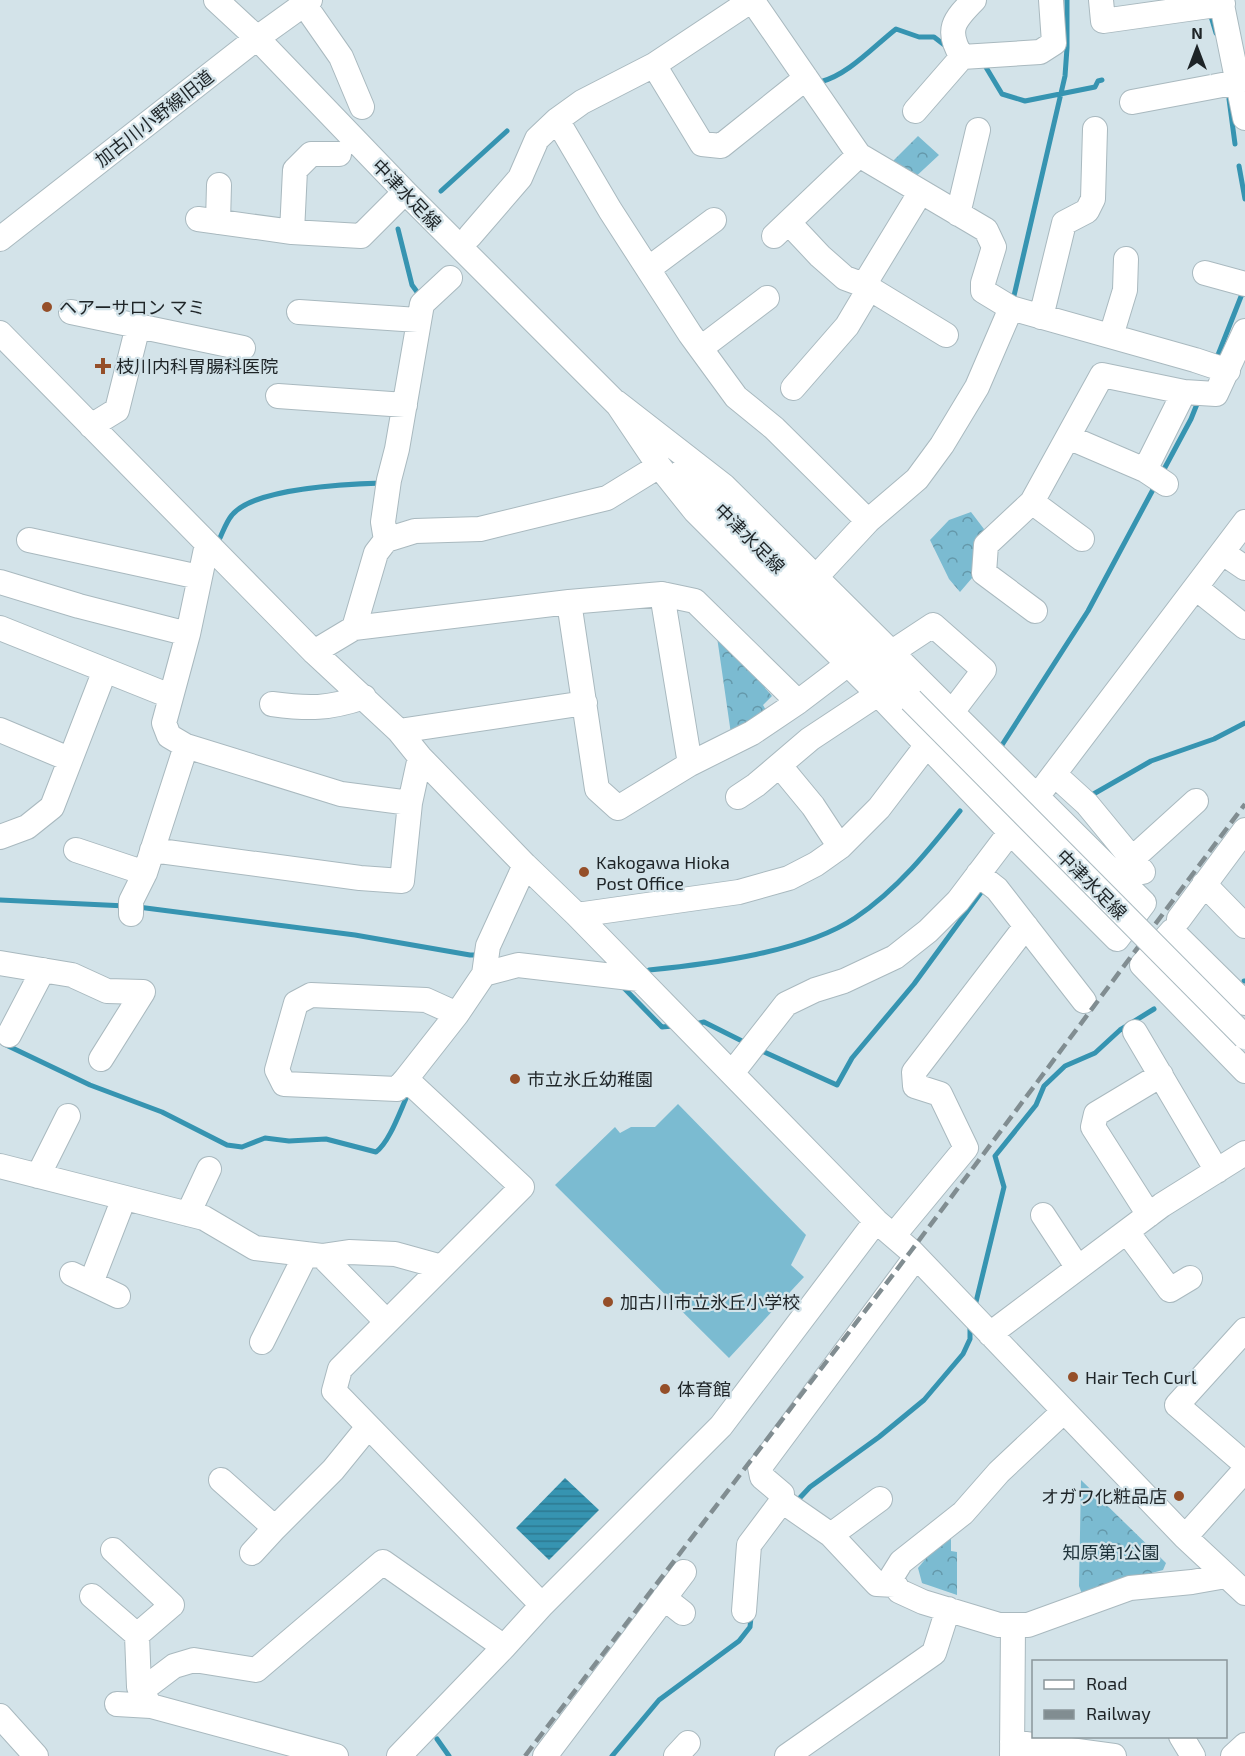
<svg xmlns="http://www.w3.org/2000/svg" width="1245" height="1756" viewBox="0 0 1245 1756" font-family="'Exo 2','Noto Sans JP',sans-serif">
<defs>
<pattern id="forest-crowns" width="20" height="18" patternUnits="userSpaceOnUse" patternTransform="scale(1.5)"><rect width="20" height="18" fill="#7bbbd1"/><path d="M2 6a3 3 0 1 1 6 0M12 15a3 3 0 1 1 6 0" fill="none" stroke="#6498aa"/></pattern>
<pattern id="water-rules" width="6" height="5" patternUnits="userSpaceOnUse" patternTransform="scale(1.5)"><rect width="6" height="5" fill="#3694b1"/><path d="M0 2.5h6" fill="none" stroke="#2d7990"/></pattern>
</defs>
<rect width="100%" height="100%" fill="#d3e3e9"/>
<path fill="#7bbbd1" d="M678,1104L806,1235L791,1265L804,1277L729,1358L555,1185L615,1127L620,1133L631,1127H655Z"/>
<path fill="url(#forest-crowns)" d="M918,136L939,155L910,182L887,167Z
M971,512L987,533L978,571L960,592L949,579L930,540L949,520Z
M716,630L770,684L765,688L772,696L763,705L767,712L731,734Z
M1081,1480L1166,1563L1163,1570L1106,1585L1082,1594L1079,1586Z
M951,1538V1551L957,1552V1595L922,1583L918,1568L928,1556Z"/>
<path fill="url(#water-rules)" d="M565,1478L599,1510L549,1560L516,1528Z"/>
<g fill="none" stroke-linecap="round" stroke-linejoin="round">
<path stroke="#3694b1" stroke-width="5" d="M1210,13L1216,33
M984,64L1002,94L1025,101L1095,87L1098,81L1102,80
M820,82C848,75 873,47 896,29L919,37H934L947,47
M1229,99L1235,144
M1239,166L1245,199
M441,191L507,131
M398,229L412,285L420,296
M1013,300L1065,76L1067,48V0
M1216,360L1242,294
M1162,473L1191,419L1199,399
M219,540C223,532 226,522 232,515C254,488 348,484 382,483
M1002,745L1088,611L1156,484
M1090,796L1151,761L1214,739L1245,723
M0,900L126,906
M138,907L355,935L470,955H479
M649,970C710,964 804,952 855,918C897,890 929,850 960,811
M1244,981H1245
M622,986L662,1027L673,1026
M695,1024L704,1022L746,1043
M4,1044L90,1085L162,1112L227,1145L242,1147L265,1138L289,1141L326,1139L376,1152C390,1142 401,1108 409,1092
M760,1050L837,1085L852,1058L914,984L985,887
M975,1306L1004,1187L995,1156L1036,1105L1044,1086L1065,1066L1095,1053L1120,1030L1154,1009
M795,1503L810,1487L879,1437L924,1400L963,1354L970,1339V1324
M437,1739L449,1756
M612,1756L659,1700L739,1641L750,1627L751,1617"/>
<defs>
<path id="minor" d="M216,0L257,38L405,192L626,413
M752,0L859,155L986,230L994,247L983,283V291L1011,308L1195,360L1228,371
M1101,0L1103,21L1223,4
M1221,0L1245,118
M304,4L341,57L362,107
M962,57L1040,52L1054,43L1051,0
M654,65L702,144L721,146L806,78
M1132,102L1238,82
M915,111L962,57C945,30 954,20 974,0
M557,120L610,210L690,334L736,397L774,428L868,521
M958,214L978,130
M198,219L292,232L361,236L405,192
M218,222L219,185
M789,223L820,256L845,278L864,285L946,335
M292,232L295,170L311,154H339
M470,236L520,178L537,139L557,120L582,102L654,65L752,0
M774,236L859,155
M0,239L257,38L310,0
M648,269L714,220
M1205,273L1245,284
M864,285L920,193
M71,312L243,348
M299,312L418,320
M1041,317L1064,223L1087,211L1093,199L1095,129
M0,333L314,652L399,731L420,757L525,865L577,915L876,1221L911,1251L1185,1537L1245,1593
M1111,336L1125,290L1126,259
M701,348L767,298
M793,388L847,326L869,289
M278,396L405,405
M616,402L724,486L1144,903L1117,939L1010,832L878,694L695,511L659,466Z
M91,426L117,410L138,326
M1068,437L1145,470L1166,484
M683,470L911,700
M1145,470L1184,392
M1032,502L1082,539
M29,540L199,577
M386,540L383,522L389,480L397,449L422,304L450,278
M207,544L188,634L164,723L169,736L186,746L341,794L410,803
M1223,553L1245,568
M816,577L868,521L917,479L942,445L977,387L1011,308
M0,582L79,606L188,634
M1196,588L1245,627
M662,594L690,764
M569,602L597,789L618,808L690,764L752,733L798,702L848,664
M1035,611L984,573L986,545L1032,502L1102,375L1184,392L1216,394L1245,331
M0,628L170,696
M354,628L569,602L662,594L695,601L798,702
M314,652L354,628L376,553L386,540L415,531L480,529L607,498L659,466
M272,704C309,709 328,709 364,697
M0,730L69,759
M399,731L585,703
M780,766L813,806L840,847
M1054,774L1087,804L1143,872
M738,797L756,785L810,739L878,694
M0,837L27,827L52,807L105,670
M76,850L145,873
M152,850L360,878L402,881L410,803L420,757
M1132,859L1196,801
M525,865L488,946L484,974L457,1014L406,1079L522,1187L340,1369L334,1391L542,1605
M978,874L997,889L1084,1001
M1204,884L1245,926
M131,914V901L145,873L186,746
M577,915L739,892L789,878L816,864L840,847L879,808L984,670L933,625L892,652
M1179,919L1245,830
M0,963L72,975L107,991L143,992L101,1059
M484,974L518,965L639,979
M1245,1003L1172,931L1142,965L1245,1071
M1135,1032L1217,1171
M9,1035L43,970
M732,1073L786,1004L815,990L844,981L895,957L928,931L958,901L1245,522
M406,1079L397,1089L284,1084L277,1070L296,1003L311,995L426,1000L457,1014
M0,1166L204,1218L255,1248L322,1256L387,1322
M38,1176L68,1116
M188,1214L209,1169
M1043,1215L1078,1268
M1149,1215L1093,1127L1096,1114L1161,1075
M1127,1232L1170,1290L1190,1278
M894,1235L966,1148L940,1094L915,1086L914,1072L1026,926
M322,1256L349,1252L395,1254L442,1267
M72,1274L118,1296
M91,1283L124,1198
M1245,1330L1177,1405L1245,1464
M990,1334L1162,1205L1245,1153
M262,1342L306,1254
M1064,1411L999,1472L963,1513L901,1562L891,1578L899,1591L923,1602L999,1625H1028L1130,1588L1192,1582L1226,1576
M221,1480L275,1528
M782,1501L831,1535L877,1584L895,1585
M831,1535L880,1499
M1185,1537L1245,1470
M113,1550L172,1605L137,1635L139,1687L148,1702
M252,1553L275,1528L333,1470L368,1427
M92,1596L137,1635
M664,1598L683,1613
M744,1611L749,1545L782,1501V1494L762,1477L760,1467L916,1257
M141,1691L174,1666L194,1660L256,1670L383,1562L504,1647
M117,1704L151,1706L336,1756
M0,1716L36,1756
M1181,1736L1193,1756
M1012,1742L1114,1756
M399,1756L504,1647L542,1605L721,1426L876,1221
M545,1756L684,1572
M676,1756L688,1743
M787,1756L934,1653L948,1609
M1012,1756L1013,1625
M1233,1756L1245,1745"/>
</defs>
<use href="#minor" stroke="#a9b9bf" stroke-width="26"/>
<use href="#minor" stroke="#fff" stroke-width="24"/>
<path stroke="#818d91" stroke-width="4.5" stroke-dasharray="12 6" stroke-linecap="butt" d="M525,1756L911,1251L1245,804"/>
<defs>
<path id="minor-bridge" d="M911,700L1245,1037"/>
</defs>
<use href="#minor-bridge" stroke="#a9b9bf" stroke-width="26" stroke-linecap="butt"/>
<use href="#minor-bridge" stroke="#fff" stroke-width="24"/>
</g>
<g fill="#954f29" stroke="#d3e3e9" stroke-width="2">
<circle cx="47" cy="307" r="6"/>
<path d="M100 357h6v6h6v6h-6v6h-6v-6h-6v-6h6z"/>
<circle cx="584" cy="872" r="6"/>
<circle cx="515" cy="1079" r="6"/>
<circle cx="608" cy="1302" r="6"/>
<circle cx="1073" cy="1377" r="6"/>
<circle cx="665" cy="1389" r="6"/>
<circle cx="1179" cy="1496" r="6"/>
</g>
<g text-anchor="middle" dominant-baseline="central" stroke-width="4.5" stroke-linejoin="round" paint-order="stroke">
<g font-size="18" fill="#1e2427" stroke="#d3e3e9">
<text transform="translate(154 118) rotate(-38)">加古川小野線旧道</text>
<text transform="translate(407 194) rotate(46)">中津水足線</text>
<text transform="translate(750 538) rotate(45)">中津水足線</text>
<text transform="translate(1092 884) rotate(45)">中津水足線</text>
</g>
<g font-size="18" fill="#1e2427" stroke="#d3e3e9" text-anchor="start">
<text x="59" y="307">ヘアーサロン マミ</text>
<text x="116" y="366">枝川内科胃腸科医院</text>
<text x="596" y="862">Kakogawa Hioka<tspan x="596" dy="21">Post Office</tspan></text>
<text x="527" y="1079">市立氷丘幼稚園</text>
<text x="620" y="1302">加古川市立氷丘小学校</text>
<text x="1085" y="1377">Hair Tech Curl</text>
<text x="677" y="1389">体育館</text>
<text x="1167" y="1496" text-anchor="end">オガワ化粧品店</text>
</g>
<g font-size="18" fill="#1c3139" stroke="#d3e3e9">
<text x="1111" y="1552">知原第1公園</text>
</g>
</g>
<rect x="1032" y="1660" width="195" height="78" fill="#d3e3e9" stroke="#8b979b" stroke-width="1.5"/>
<rect x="1044" y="1680" width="30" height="9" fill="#ffffff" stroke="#8b979b" stroke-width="1.5"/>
<text x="1086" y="1690" font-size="18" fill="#1e2427">Road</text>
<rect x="1044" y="1710" width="30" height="9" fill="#818d91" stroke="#8b979b" stroke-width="1.5"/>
<text x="1086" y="1720" font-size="18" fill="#1e2427">Railway</text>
<g transform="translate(1197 48)" stroke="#d3e3e9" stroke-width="4.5" paint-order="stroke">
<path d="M0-4.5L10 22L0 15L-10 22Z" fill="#1e2427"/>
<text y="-9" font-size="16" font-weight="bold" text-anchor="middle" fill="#1e2427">N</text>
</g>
</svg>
